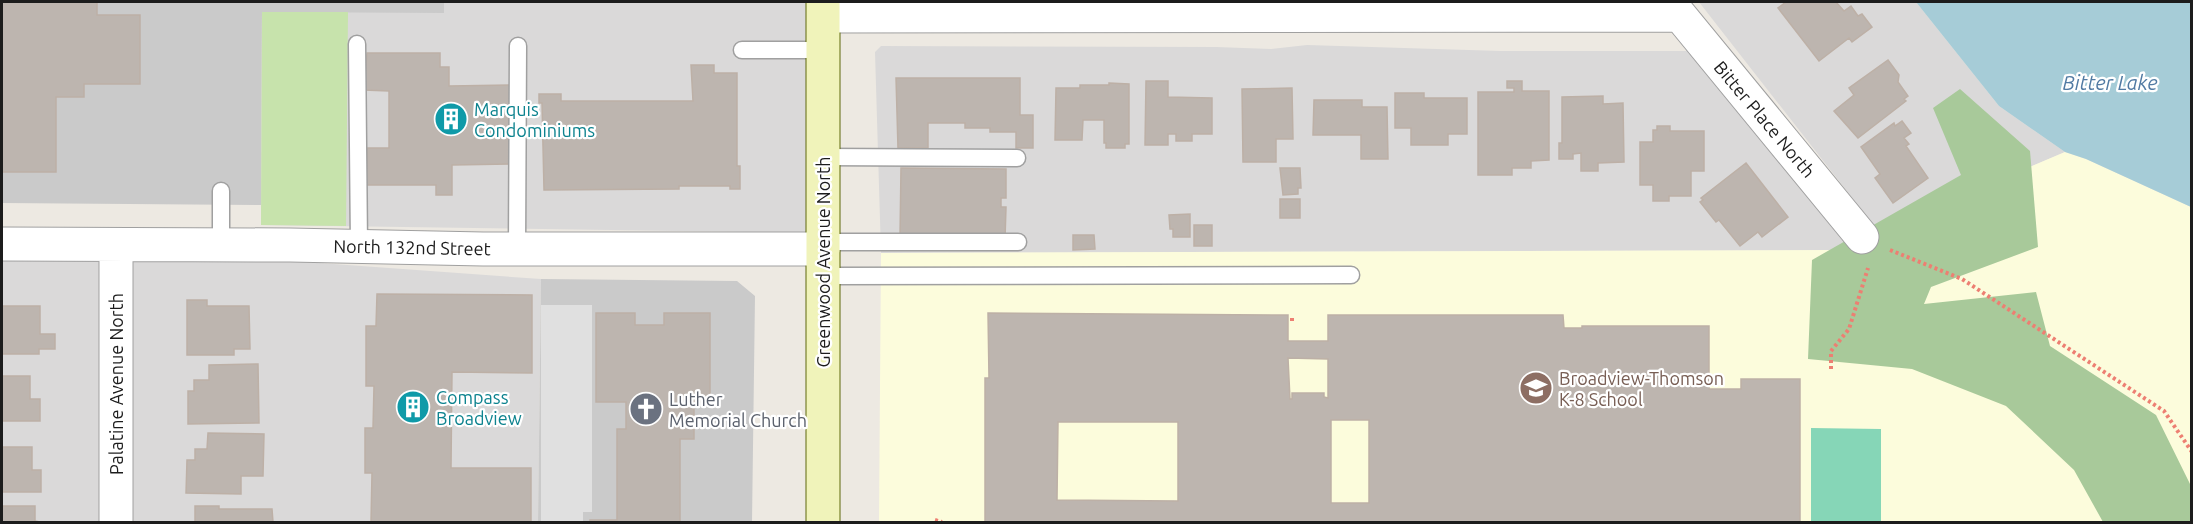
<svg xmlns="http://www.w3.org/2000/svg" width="2193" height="524" viewBox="0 0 2193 524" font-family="Ubuntu,sans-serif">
<rect width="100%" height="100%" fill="#ede9e2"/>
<path fill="#dad9d9" d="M444,2H811L815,233L261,225L262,12H444Z
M1699,2H1916L1999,106L2065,152L1878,231Z
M1687,42L1855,240L1834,250L881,253L875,52L881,46L1216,47L1271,49L1307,45L1501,51H1686Z
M2,247L221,256L541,279L538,522H2Z"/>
<path fill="#fcfcdc" d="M2065,152L2086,159L2191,207V522H879L881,253L1834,250Z"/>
<path fill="#cacaca" d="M2,2H444V13L262,12L261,205L2,203Z
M541,279L737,281L755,296L752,522H538Z"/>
<path fill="#c7e3ac" d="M262,12H348L346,226L261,225Z"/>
<path fill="#a8c99a" d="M1960,89L2030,151L2038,247L1931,287L1924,304L2036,292L2050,346L2156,415L2191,486V522H2103L2074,470L2006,406L1912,369L1808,359L1812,260L1961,175L1933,108Z"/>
<path fill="#86d6b7" d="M1811,428L1881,429V522H1811Z"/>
<path fill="#e0e0e0" d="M541,305H592V512H583V522H541Z"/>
<path fill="#a6ccd7" d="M1916,2H2191V207L2086,159L2065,152L1999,106Z"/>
<path fill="#bdb5af" stroke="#bdb0a6" stroke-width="1.5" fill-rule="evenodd" d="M2,2H97V15H140V84H84V97H56V172H2Z
M1786,2H1836L1844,11L1851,6L1858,16L1862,14L1872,27L1852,42L1849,38L1819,61L1778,8Z
M367,53H440V67H449V86L514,85V164L452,165V195H436V185H367V148H389V91L364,90Z
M1888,60L1899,75L1898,82L1908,96L1904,99L1906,101L1858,138L1834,111L1854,95L1849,88Z
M691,65H714V73H737V166H740V189H730V186H679V189L544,190L542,103H539V94H561V101H693Z
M896,78H1020V115H1033V148H1016V132H990V128H965V123H928V148H898Z
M1146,81H1168V97L1212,98V134H1192V141H1176V134H1168V145H1145Z
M1507,81H1522V91H1549V160L1531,161V168H1512V175H1478V92H1514V88H1507Z
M1109,83L1129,84V144H1125V148H1106V143H1104V120H1083L1082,140H1055L1056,88H1080V85H1109Z
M1292,88L1293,139H1276V162H1243L1242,89Z
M1395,93H1424V98H1467V134H1448V145H1411V128H1395Z
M1603,96V104L1623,103L1624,162L1598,163V171H1581V153L1573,154V159H1559V143H1562V97Z
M1314,100H1362V107H1387L1388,159H1361V135H1313Z
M1902,121L1911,133L1904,138L1909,144L1906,146L1928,178L1893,203L1875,178L1880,174L1861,147L1894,123L1895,126Z
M1657,126H1670V131H1704V171H1691V196H1669V201H1653V185H1640V142H1653V130H1657Z
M1746,163L1788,217L1762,237L1758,232L1740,246L1719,220L1716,222L1700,202L1703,200L1701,198Z
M901,168L1006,169V198H1001V207H1006L1005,239L900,238Z
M1280,168H1300L1301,188H1298V194L1283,195Z
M1280,199H1300V218H1280Z
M1190,214V237H1173V229H1170L1169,215Z
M1194,225H1212V246H1194Z
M1073,235H1094L1095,249L1073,250Z
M377,294L532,295V373L452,372L451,468H531V522H371L372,473H365V428H373L374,386H366V326H376Z
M187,300H207V306H249L250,349H234V355H187Z
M2,306H40V334H55V349H39V354H2Z
M596,313H635V325H664V313H710V402H694V439H680V522H590V520H617V429H626V402H596Z
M988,313L1288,315V341H1328V315H1563L1564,328H1582V326H1709V389H1741V379H1800V522H985V378H989ZM1288,358L1328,359V398L1324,397V393H1292V399H1290ZM1331,420H1369V503H1331ZM1058,422H1178V501L1057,500Z
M258,364L259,423L188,424V391H194V380H209V365Z
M2,376H30V399H40V421H2Z
M208,433L264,434L263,476H241V494L186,493L187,460H195V449H207Z
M2,447H32V470H41V492H2Z
M2,506H35V521L40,522H2Z
M195,506H219V509H272L273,522H195Z"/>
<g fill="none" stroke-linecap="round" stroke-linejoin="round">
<defs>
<path id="lane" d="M357,44L359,246
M742,50H824
M823,157L1017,158
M221,191V245
M823,242H1018
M517,249L518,46
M823,276L1351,275"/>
<path id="street" d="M1669,2L1862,237
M824,16L1679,15
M2,244L290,245L483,249H823
M116,245V522"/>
<path id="secondary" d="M823,522V2"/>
</defs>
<use href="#lane" stroke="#a0a0a0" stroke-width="19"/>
<use href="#street" stroke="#a0a0a0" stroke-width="35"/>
<use href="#secondary" stroke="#5e680d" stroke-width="35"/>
<path stroke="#ed7f72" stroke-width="4" stroke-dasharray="3 3" stroke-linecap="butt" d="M1890,250L1962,279L2164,411L2192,452
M1292,318V323
M1831,369V351L1849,329L1868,268
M935,520L942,522"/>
<use href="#lane" stroke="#fff" stroke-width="16"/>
<use href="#street" stroke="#fff" stroke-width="33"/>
<use href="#secondary" stroke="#f0f3ba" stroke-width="33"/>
</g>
<defs>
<symbol id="building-disc" viewBox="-11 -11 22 22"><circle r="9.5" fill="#0f9aa8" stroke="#fff"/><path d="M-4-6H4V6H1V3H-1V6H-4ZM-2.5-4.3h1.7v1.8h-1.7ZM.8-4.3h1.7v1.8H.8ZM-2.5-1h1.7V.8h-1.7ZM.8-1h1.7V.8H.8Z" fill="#fff"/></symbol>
<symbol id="school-disc" viewBox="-11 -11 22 22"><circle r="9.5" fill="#8d6e63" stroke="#fff"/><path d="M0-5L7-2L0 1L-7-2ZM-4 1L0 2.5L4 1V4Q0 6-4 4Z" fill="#fff"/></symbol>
<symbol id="church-disc" viewBox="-11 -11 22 22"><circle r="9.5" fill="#6b7280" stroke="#fff"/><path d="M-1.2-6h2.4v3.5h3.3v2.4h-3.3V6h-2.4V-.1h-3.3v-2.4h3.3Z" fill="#fff"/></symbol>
</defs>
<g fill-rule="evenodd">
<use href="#building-disc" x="432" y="100" width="38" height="38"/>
<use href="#school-disc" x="1517" y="369" width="38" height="38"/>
<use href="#building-disc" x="394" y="388" width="38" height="38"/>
<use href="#church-disc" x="627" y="390" width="38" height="38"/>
</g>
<g text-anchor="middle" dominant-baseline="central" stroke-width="4.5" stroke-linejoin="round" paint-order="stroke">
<g font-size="18" fill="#0d838f" stroke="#fff" text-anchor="start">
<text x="474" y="109">Marquis<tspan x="474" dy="21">Condominiums</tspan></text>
<text x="436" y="397">Compass<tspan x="436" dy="21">Broadview</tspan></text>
</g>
<g font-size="18" fill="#1c1c1c" stroke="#fff">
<text transform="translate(1765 119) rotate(50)">Bitter Place North</text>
<text transform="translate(412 247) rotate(1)">North 132nd Street</text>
<text transform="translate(823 262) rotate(-90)">Greenwood Avenue North</text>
<text transform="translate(116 384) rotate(-90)">Palatine Avenue North</text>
</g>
<g font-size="18" fill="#785e54" stroke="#fff" text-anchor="start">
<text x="1559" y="378">Broadview-Thomson<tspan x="1559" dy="21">K-8 School</tspan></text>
</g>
<g font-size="18" fill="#5b616d" stroke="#fff" text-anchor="start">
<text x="669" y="399">Luther<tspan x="669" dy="21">Memorial Church</tspan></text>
</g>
<g font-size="20" font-style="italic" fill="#517aa3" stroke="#fff">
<text x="2110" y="82">Bitter Lake</text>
</g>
</g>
<rect width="2193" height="524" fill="none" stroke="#1c1c1c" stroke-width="6"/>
</svg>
